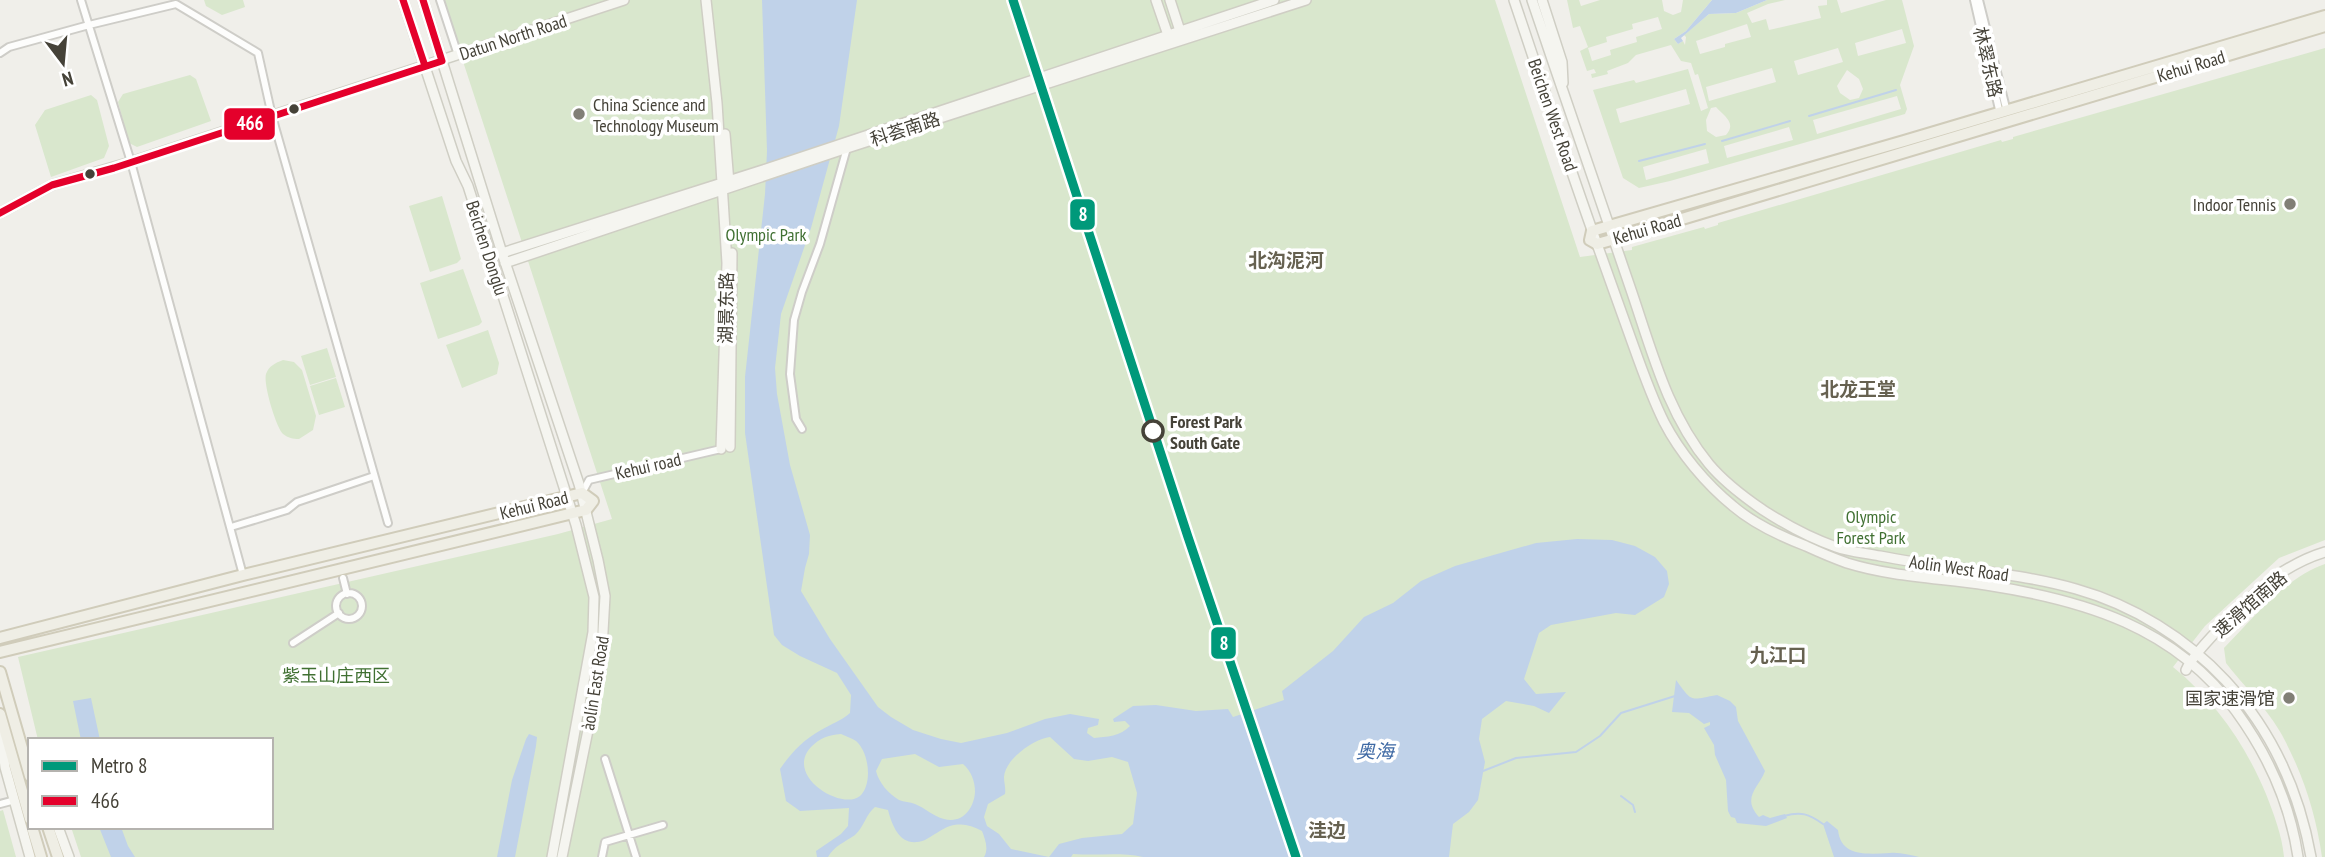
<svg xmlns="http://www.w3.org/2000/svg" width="2325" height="857" viewBox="0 0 2325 857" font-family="'PT Sans Narrow','Noto Sans SC',sans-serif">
<rect width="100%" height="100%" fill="#f0efea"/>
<path fill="#d9e7cd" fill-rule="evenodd" d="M204,0H243L245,7L222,15L206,6Z
M443,0H1495L1580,257L1632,250V247L1704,227L1705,229L1718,225V223L2001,140L2002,142L2013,139V137L2325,48V540L2279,558L2205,626L2173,667C2216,702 2245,744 2266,794C2274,815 2282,835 2284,857H81L71,827H271V740H38L18,657L558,534L612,519Z
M1567,0H1579L1581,6L1600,0H1662L1664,11L1673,15L1681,12L1683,0H1712L1686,31L1674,39L1678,44L1683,41L1685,45L1686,37L1684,35L1709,14L1736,13L1767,0H1785L1768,4L1747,13L1752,23L1766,19L1769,30L1821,18L1818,6L1827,5V0H1837L1841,13L1886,0H1902L1914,46L1900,85L1907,109L1905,114L1670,181L1639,188L1623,178L1593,90L1634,80L1636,83L1688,69L1701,111L1708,108L1698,74L1695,75L1691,63L1681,61L1671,45L1636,55L1628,63L1607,71L1608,74L1592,78L1591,74L1596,73L1594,69L1587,71L1580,51L1588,47L1580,26L1573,28ZM1658,17L1662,29L1636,37L1637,42L1610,50L1611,55L1592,61L1588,48L1607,42L1606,37L1633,29L1632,24ZM1747,24L1751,37L1725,44V47L1700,54L1696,41ZM1902,29L1906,43L1858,56L1855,43ZM1838,48L1843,62L1798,75L1794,61ZM1772,68L1776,82L1709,101L1706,87ZM1847,70L1859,79L1863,89L1859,98L1850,100L1840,93L1837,86ZM1686,89L1690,104L1620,123L1616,109ZM1897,96L1901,109L1817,134L1813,120ZM1716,107C1724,116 1737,123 1726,135L1716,137L1707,131L1706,120L1711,108ZM1789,127L1793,140L1727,158L1724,146ZM1706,149L1709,163L1646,180L1643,167Z
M190,75L196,79L211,121L137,147L129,143L118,102L123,94Z
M91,95L97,100L109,146L104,158L51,177L35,125L45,110Z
M442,196L461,259L457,263L430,272L409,206Z
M463,269L482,322L479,325L438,339L420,283Z
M488,330L499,363L497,374L462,388L446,345Z
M327,348L336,377L310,385L301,356Z
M283,360L294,362L302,370L316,416L313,430L299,439C293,439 288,438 283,434C276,427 263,384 266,374C269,366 275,363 283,360Z
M336,378L345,407L319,415L310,386Z
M2325,564V857H2322C2316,814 2303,774 2282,735C2269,711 2243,685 2226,663L2224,648C2254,618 2283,579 2325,564Z
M3,810L16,857H0V811Z"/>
<path fill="#c0d2e9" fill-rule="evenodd" d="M762,0H857L839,126L811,228L781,314L775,368L777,394L790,465L810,535L809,554L805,568L801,591L830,639L878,707L891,717L913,730L941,739L961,743L1007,733L1045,719L1070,714L1099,719L1098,725L1088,728L1087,733L1094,738C1106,737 1121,736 1130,726L1125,721L1114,722L1113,719L1133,706L1156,705L1196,711L1228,709L1233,717L1284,700L1282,691L1333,651L1364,617L1393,603L1421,581L1455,566L1536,543L1577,539L1612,540L1635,546L1655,557L1667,571L1669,584L1664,597L1635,615L1616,613L1551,625L1539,633L1524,679L1536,694L1566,692L1549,713L1534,706L1506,701L1482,719L1479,739L1485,762L1478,800L1469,812L1453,824L1449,857H1143C1120,852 1097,856 1073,854L1071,857H984C989,849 985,839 982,831C971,825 962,823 950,826C941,829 933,836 925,840C902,849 893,829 888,810L875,807C866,814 864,827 855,835C845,842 834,846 828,857H817L816,851L841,834L848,826L849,808L800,811L786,801L780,769C791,753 803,740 821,730C831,724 841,721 850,713L851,695L837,673L800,656L782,645L774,635L745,433V377L765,194L767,151ZM841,734C845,736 852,738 856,741C869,752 873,784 860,796C842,811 784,776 811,747C820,738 828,735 841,734ZM1050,737L1074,759L1088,761L1112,757L1128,762L1137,793L1133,824L1122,834L1082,838L1059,844L1049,857L1011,849L999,834L987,826L984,817L988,804L1005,794C1006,789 1004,782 1004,777C1005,759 1034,739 1050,737ZM915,754L939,767L963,764C971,771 975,781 975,792C974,809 962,824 944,819C933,816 925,808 915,804C910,802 904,802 899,800C888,793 879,783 876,771L882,759Z
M1712,0H1767L1736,13L1709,14L1681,38L1683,41L1678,44L1674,39L1686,31Z
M1676,680C1693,703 1689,700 1717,695L1730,701L1736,707L1738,721L1765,771C1759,788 1741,797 1759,817L1763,815L1770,818L1785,814L1787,818L1766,826L1737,823L1735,818L1731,817L1728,811L1726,780L1715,755L1714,745L1704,728L1710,725V722L1704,724L1689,713L1672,712Z
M91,698L100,740H81L73,701Z
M529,734L537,737L536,746L515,857H497L512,780L526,739Z
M1827,821L1838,830C1841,857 1866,854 1890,853C1899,852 1910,855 1919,857H1834L1823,824Z
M99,827H121L128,846L135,857H111Z"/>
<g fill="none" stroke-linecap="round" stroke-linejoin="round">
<path stroke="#c0d2e9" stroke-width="2" d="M1809,116L1896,90
M1722,141L1790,121
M1639,161L1705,144
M1483,771L1516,758L1576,752L1600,736L1621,713L1675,696
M1621,796L1633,805L1635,812
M1784,816C1801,811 1809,814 1823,824"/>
<defs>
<path id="street" d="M81,0L131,162L243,575
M440,0L458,55
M1974,0L2000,114
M1979,0L2007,112
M0,53L9,47L89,25L176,4L258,53L272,116L388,523
M802,429L796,419L790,374L794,320L802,292L820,244L847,148
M582,493L589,480L721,449
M231,527L287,510L297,502L374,476
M343,578L347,594
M336 606a13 13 0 1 1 26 0a13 13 0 1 1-26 0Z
M293,643L339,613
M605,759L636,857
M0,804L15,800
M602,857L605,842L663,825"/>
<path id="secondary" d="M403,0L456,161L468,186L576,525L594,597L593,632L552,857
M423,0L502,253L579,484L598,560L605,596L601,667L562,857
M706,0L717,103L727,263L721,449
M1156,0L1169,38
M1170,0L1181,34
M1514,0C1540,77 1565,154 1592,230C1605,267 1618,303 1631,339C1641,367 1651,396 1664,422C1680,453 1706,484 1733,506C1754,524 1780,536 1806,546C1819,552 1833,558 1847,563C1892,577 1940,578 1986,585C2084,600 2175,627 2236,711C2268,755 2290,803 2298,857
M1532,0C1564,95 1597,190 1629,284C1651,347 1666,412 1709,464C1724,482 1744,497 1763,510C1786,525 1810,538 1836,547C1850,552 1866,553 1880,556C1945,569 2012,571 2076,589C2133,605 2186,638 2226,681C2273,732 2299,790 2311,857
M1542,0L1562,62L1563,83
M725,134L729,183
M0,213L52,185L131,162L624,0
M502,253L766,169L1274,0
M505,263L847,148L1306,0
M730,447L732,253
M2186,670C2195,649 2257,590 2276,576C2291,566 2308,557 2325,552
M1,733L5,767L30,857
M58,827L69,857"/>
<path id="primary" d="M2325,16L1904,141L1592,231L1590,240L1597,244L1622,237L2325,26
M0,638L243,575L582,493L593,501L586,510L573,513L0,652
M0,672L30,776
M0,714L30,819
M32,827L41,857
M48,827L58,857"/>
</defs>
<use href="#street" stroke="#cecdc8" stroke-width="10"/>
<use href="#secondary" stroke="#cfcec4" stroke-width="12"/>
<use href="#primary" stroke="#d0ccba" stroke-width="14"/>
<use href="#street" stroke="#fdfdfc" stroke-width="6"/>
<use href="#secondary" stroke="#f5f5f0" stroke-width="9"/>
<use href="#primary" stroke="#efeee5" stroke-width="10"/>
<defs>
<path id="bus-1" d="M403,0L425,66
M0,213L52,185L114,168L442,61L423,0"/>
</defs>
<use href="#bus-1" stroke="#fff" stroke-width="12"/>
<use href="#bus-1" stroke="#e4002b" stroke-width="7"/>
<defs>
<path id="metro-1" d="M1013,0L1188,537L1296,857"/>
</defs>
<use href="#metro-1" stroke="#fff" stroke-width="14"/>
<use href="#metro-1" stroke="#00997a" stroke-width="9"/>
</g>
<g fill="#454238" stroke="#fff" stroke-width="2.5">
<circle cx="294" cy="109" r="6"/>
<circle cx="90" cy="174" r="6"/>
</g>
<g fill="#817f76" stroke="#fff" stroke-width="2.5">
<circle cx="579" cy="114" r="7"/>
<circle cx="2290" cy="204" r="7"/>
<circle cx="2289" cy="698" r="7"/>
</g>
<circle fill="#fff" stroke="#454238" stroke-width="3.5" cx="1153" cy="431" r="10"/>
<g text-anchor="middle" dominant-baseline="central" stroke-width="7" stroke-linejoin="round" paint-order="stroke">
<g font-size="18" fill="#454238" stroke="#fff">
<text transform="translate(513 37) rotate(-18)">Datun North Road</text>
<text transform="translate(1988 62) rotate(77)">林翠东路</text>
<text transform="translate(2191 66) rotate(-17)">Kehui Road</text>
<text transform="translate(1553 115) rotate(71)">Beichen West Road</text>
<text transform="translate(905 129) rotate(-18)">科荟南路</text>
<text transform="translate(1647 229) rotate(-16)">Kehui Road</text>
<text transform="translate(487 248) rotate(72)">Beichen Donglu</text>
<text transform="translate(726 308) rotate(-89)">湖景东路</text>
<text transform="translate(648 466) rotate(-13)">Kehui road</text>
<text transform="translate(534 505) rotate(-14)">Kehui Road</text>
<text transform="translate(1959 568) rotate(8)">Aolin West Road</text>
<text transform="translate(2250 604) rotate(-41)">速滑馆南路</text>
<text transform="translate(595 683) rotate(-81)">àolín East Road</text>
</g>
<g font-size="18" fill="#454238" stroke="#fff" text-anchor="end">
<text x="593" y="104" text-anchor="start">China Science and<tspan x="593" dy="21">Technology Museum</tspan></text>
<text x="2276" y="204">Indoor Tennis</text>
<text x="2275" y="698">国家速滑馆</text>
</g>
<g font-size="18" fill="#407032" stroke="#fff">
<text x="766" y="234">Olympic Park</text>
<text x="1871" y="516">Olympic<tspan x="1871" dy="21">Forest Park</tspan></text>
<text x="336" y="675">紫玉山庄西区</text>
</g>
<g font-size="18" font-weight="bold" fill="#454238" stroke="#fff" text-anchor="start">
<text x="1170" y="421">Forest Park<tspan x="1170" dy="21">South Gate</tspan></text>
</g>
<g font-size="19" font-weight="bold" fill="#666150" stroke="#fff">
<text x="1286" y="260">北沟泥河</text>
<text x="1858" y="389">北龙王堂</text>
<text x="1778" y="655">九江口</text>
<text x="1327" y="830">洼边</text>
</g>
<g font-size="19" font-style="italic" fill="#3e69a4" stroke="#fff">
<text x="1375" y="751">奥海</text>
</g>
</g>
<g stroke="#fff" stroke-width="2.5">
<rect x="223" y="107" width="53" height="34" rx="7" fill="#e4002b"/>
<rect x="1069" y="198" width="27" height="33" rx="7" fill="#00997a"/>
<rect x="1210" y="626" width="27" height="34" rx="7" fill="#00997a"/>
</g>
<g font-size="19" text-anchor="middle" font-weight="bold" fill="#fff">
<text x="250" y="130">466</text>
<text x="1083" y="221">8</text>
<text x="1224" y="650">8</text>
</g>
<rect x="28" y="738" width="245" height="91" fill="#ffffff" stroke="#b5b3af" stroke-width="2"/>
<rect x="42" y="761" width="35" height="10" fill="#00997a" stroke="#b5b3af" stroke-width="2"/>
<text x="91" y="773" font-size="21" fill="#454238">Metro 8</text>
<rect x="42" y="796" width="35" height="10" fill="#e4002b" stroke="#b5b3af" stroke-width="2"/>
<text x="91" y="808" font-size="21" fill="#454238">466</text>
<g transform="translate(63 63) rotate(164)" stroke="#ffffff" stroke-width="5" paint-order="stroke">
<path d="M0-5L12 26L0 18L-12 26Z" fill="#454238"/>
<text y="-10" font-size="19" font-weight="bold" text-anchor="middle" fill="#454238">N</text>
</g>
</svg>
